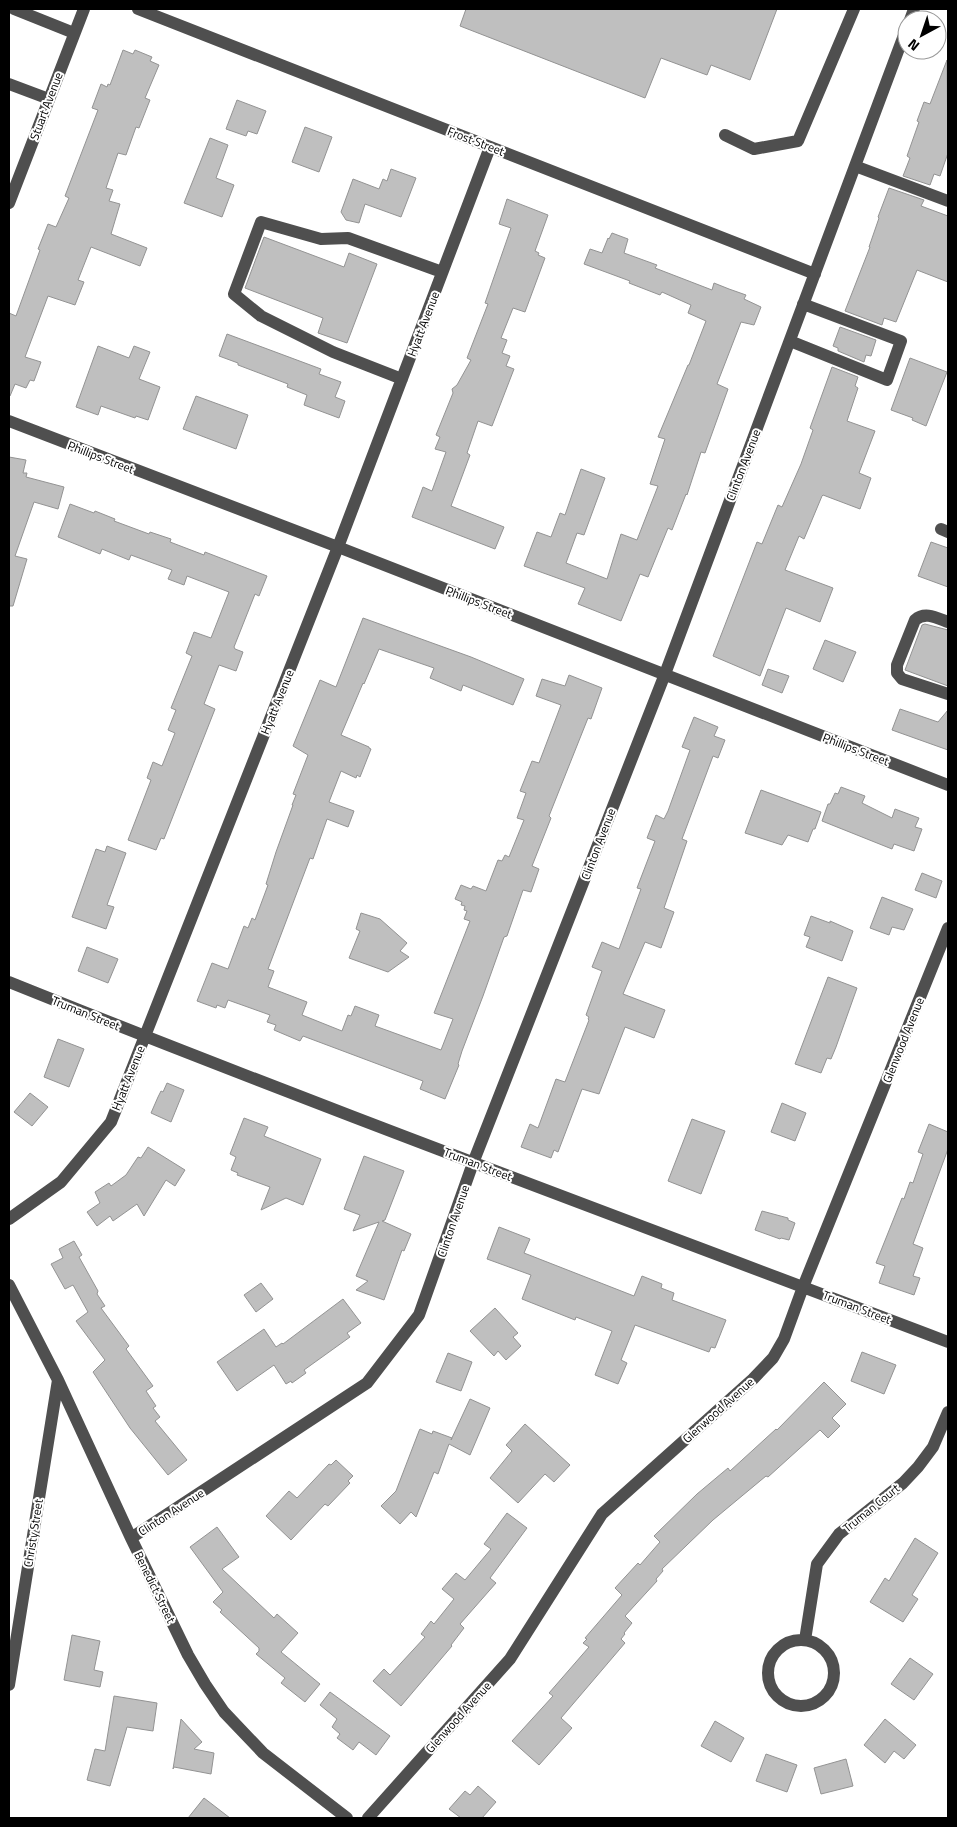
<svg xmlns="http://www.w3.org/2000/svg" width="957" height="1827" viewBox="0 0 957 1827" font-family="'Titillium Web',sans-serif">
<rect width="100%" height="100%" fill="#fff"/>
<path fill="#bfbfbf" stroke="#939393" d="M466,9H777L750,80L711,65L707,75L661,58L645,98L460,26Z
M123,50L133,54L135,50L152,57L150,61L159,65L145,98L150,100L139,128L136,127L126,155L118,153L106,188L113,190L109,201L120,204L111,234L147,248L140,266L91,247L78,280L84,282L75,305L48,296L25,357L41,362L34,381L30,380L26,388L15,384L10,396L9,395V313L16,316L40,250L38,249L48,224L56,227L69,198L65,196L98,110L92,108L101,84L107,87L108,84L110,85Z
M947,60L948,153L940,176L934,174L930,185L903,176L910,158L907,156L919,122L917,121L924,102L930,104Z
M237,100L266,111L257,134L248,131L246,136L226,129Z
M305,127L332,137L319,172L292,162Z
M210,138L228,145L216,178L234,185L222,217L184,203Z
M391,169L416,178L401,217L365,204L359,223L346,220L341,212L353,179L379,189L383,179L387,181Z
M889,188L924,200L921,206L948,216V282L917,270L896,322L884,318L882,325L845,311L870,247H869L879,218L878,217Z
M507,199L548,215L535,251L539,253L538,255L545,258L525,312L513,308L501,338L507,340L502,353L510,356L506,366L514,369L492,426L478,421L467,453L470,455L451,506L504,527L495,549L412,517L423,487L432,491L446,452L435,449L440,437L436,435L453,393L452,389L457,385L471,360L467,358L488,304L485,303L511,228L499,224Z
M612,233L628,239L624,253L657,265L655,268L712,290L714,283L729,289L746,295L744,299L761,307L754,325L741,322L717,384L728,389L705,453L701,452L687,495L686,494L672,530L668,528L648,577L640,574L621,621L578,604L585,588L524,566L537,532L551,537L560,513L565,515L581,469L605,478L584,535L577,533L566,563L607,579L621,534L637,540L658,486L650,484L665,439L658,437L688,365H689L706,321L688,313L691,305L662,292L660,295L629,283L630,281L584,264L590,249L602,253L608,238L609,239Z
M264,237L344,267L349,253L377,264L347,343L318,333L323,318L245,288Z
M840,327L876,340L871,356L866,355L864,362L838,351V348L833,346Z
M227,334L321,369L319,374L341,382L335,397L345,401L339,418L304,405L307,395L287,387L288,384L238,365V363L219,356Z
M98,346L129,358L134,346L150,352L139,379L160,387L148,420L136,416L135,418L101,406L98,415L76,407Z
M910,358L947,372L926,426L912,420L913,418L891,410Z
M832,367L858,377L855,386L858,388L847,421L875,431L859,473L871,478L860,509L823,495L822,496L804,539L799,536L785,570L833,588L820,622L786,608L760,676L713,656L757,542L762,544L778,505L782,507L801,464L813,430L810,428Z
M196,396L248,415L236,449L183,429Z
M9,457L26,460L23,473H27L26,477L64,487L58,509L34,502L15,556L27,559L13,606H9Z
M70,504L94,513L95,511L115,519L114,521L149,534L150,532L171,539L170,542L204,555L205,552L267,576L259,596L255,594L234,647L235,649L243,652L236,671L219,665L204,704L215,709L164,839L161,838L156,850L128,840L151,780L147,778L153,762L162,766L175,733L168,730L176,710L171,708L192,656L186,653L194,632L211,638L229,592L187,576L184,585L168,579L172,570L131,555L129,560L102,549L100,554L58,537Z
M931,542L948,548V587L918,576Z
M363,618L471,657L524,679L513,705L463,685L461,691L430,678L434,668L379,649L364,684L363,683L341,735L369,747V748L371,749L360,777L357,775L356,778L341,771L329,802L354,811L348,827L327,819L313,859L310,858L268,969L274,971L268,987L307,1002L302,1015L342,1031L348,1015L351,1016L355,1006L379,1015L375,1026L441,1050L453,1019L434,1013L470,921L464,919L467,911L464,910L465,906L461,905L462,902L455,899L461,885L471,889L473,886L486,891L498,860L502,861L505,855L509,857L524,820L517,818L526,793L520,791L532,761L539,763L561,705L536,696L542,679L565,686L569,675L602,688L591,719L588,718L549,816L551,818L532,866L539,869L531,892L523,890L507,936L504,937L483,996L462,1051L458,1064L459,1065L445,1099L420,1089L423,1081L303,1036L300,1041L274,1030L276,1025L267,1022L270,1015L228,1000L225,1008L217,1005L216,1008L197,1001L212,963L228,969L244,926L248,928L252,918L255,920L268,885L266,884L276,852L293,805H292L296,795L293,794L308,755L293,746L320,680L336,687Z
M925,624L948,630V686L905,670L922,625Z
M825,640L856,652L843,682L813,669Z
M768,669L789,676L782,693L762,685Z
M900,709L938,722L948,710V750L892,730Z
M694,717L718,727L714,736L725,740L718,758L713,756L682,839L687,841L664,908L674,912L661,948L645,942L623,994L665,1010L654,1038L625,1027L599,1094L582,1089L558,1152L554,1150L551,1158L521,1147L530,1124L538,1128L556,1079L565,1082L589,1020L588,1019L589,1017L586,1015L602,971L592,967L602,942L619,949L641,889L637,888L655,841L647,838L656,815L664,819L668,811L690,750L682,747Z
M841,787L865,796L862,803L892,818L895,809L919,818L915,827L922,829L914,851L894,844L892,849L822,821L828,804H830L835,793L838,794Z
M761,790L821,812L815,829H813L808,842L788,835L782,845L745,833Z
M107,846L126,853L107,905L114,907L106,929L72,917L96,849L105,852Z
M922,873L942,881L936,898L915,890Z
M882,897L913,909L904,930L892,927L889,935L870,928Z
M361,913L380,919L407,943L400,951L409,957L388,972L349,958L360,931L356,929Z
M811,916L830,923V921L853,931L842,961L806,947L810,937L804,935Z
M87,947L118,959L108,983L78,971Z
M828,977L857,988L836,1047L831,1059L827,1058L821,1073L795,1064Z
M58,1039L84,1049L69,1087L44,1077Z
M167,1083L184,1090L171,1122L151,1113L158,1097L161,1091L163,1092Z
M30,1093L48,1107L32,1126L14,1112Z
M782,1103L806,1113L795,1141L771,1132Z
M244,1118L268,1127L264,1136L321,1159L303,1205L286,1198L261,1210L270,1187L237,1175L238,1173L231,1170L236,1157L230,1154Z
M692,1119L725,1131L701,1194L668,1181Z
M929,1124L948,1132V1149L913,1244L923,1248L913,1276L920,1278L914,1295L879,1283L885,1266L876,1263L902,1198L904,1199L910,1182L913,1183L923,1154L918,1152Z
M148,1147L185,1170L175,1186L166,1180L144,1216L137,1204L113,1221L110,1216L97,1226L87,1212L100,1203L95,1192L109,1183L111,1186L126,1175L138,1157L141,1158Z
M364,1156L404,1171L385,1220L382,1221L411,1234L404,1251L402,1250L384,1300L356,1290L368,1281L356,1276L379,1222L353,1231L360,1215L344,1209Z
M762,1211L788,1218V1220L795,1223L789,1240L781,1238L780,1239L755,1230Z
M499,1227L530,1239L524,1253L634,1296L642,1276L662,1284L661,1288L674,1293L672,1300L726,1320L715,1348L711,1347L709,1352L635,1325L621,1360L627,1363L618,1384L595,1375L612,1331L576,1317L575,1320L522,1299L531,1275L487,1259Z
M74,1241L82,1255L79,1257L98,1291L97,1294L105,1306L101,1308L129,1346L126,1349L153,1386L146,1391L156,1406L153,1408L160,1417L155,1421L187,1460L168,1475L130,1428L93,1372L105,1360L76,1321L88,1312L73,1285L65,1289L51,1264L63,1258L59,1249Z
M261,1283L273,1299L256,1312L244,1295Z
M343,1299L361,1323L347,1333L350,1337L304,1370L306,1373L292,1383L291,1381L286,1384L274,1365L237,1391L217,1362L264,1329L276,1347L282,1343L283,1344Z
M495,1308L518,1333L513,1337L521,1346L506,1360L498,1351L494,1356L470,1331Z
M862,1352L896,1365L884,1394L851,1381Z
M448,1353L472,1362L461,1391L436,1382Z
M824,1382L846,1404L832,1418L840,1426L828,1438L820,1430L768,1477L766,1476L713,1520L662,1569L663,1571L656,1579L657,1581L625,1616L632,1623L624,1633L625,1634L621,1639L625,1643L561,1718L572,1728L539,1765L512,1741L553,1696L549,1693L589,1647L583,1643L587,1639L585,1638L622,1595L615,1588L638,1563L640,1565L660,1542L654,1536L697,1494L728,1468L730,1471L776,1429L777,1430Z
M470,1399L490,1408L470,1455L449,1444L438,1474L434,1472L416,1517L411,1512L400,1524L381,1506L396,1491L419,1431L420,1429L432,1434L433,1431L452,1438L451,1440Z
M525,1424L570,1465L554,1482L545,1474L518,1503L490,1478L512,1451L506,1445Z
M336,1460L353,1476L348,1481L350,1483L328,1506L325,1504L291,1540L266,1516L289,1491L297,1498L329,1464L331,1465Z
M507,1513L527,1528L490,1578L496,1583L460,1624L464,1628L451,1645L452,1646L401,1706L373,1681L384,1669L390,1675L425,1637L421,1634L431,1621L434,1624L454,1599L442,1589L456,1573L465,1580L491,1549L484,1544Z
M217,1527L239,1557L222,1569L274,1618L277,1614L298,1633L281,1652L320,1684L305,1702L281,1683L285,1678L256,1654L259,1651V1648L220,1612L222,1610L213,1602L223,1592L190,1547Z
M915,1538L938,1553L912,1595L918,1599L903,1622L870,1602L885,1578L889,1581Z
M72,1635L100,1641L94,1670L103,1672L100,1687L64,1680Z
M910,1658L933,1674L914,1700L891,1684Z
M330,1692L390,1736L376,1755L359,1742L353,1750L337,1738L340,1734L332,1727L337,1719L320,1705Z
M114,1696L157,1703L153,1731L127,1727L110,1786L87,1780L95,1749L105,1751Z
M181,1719L202,1742L194,1749L214,1753L211,1774L174,1767L173,1769Z
M885,1719L916,1745L904,1759L894,1751L885,1763L864,1745Z
M715,1721L744,1738L731,1762L701,1746Z
M766,1754L797,1765L787,1792L756,1781Z
M846,1759L853,1786L821,1794L814,1768Z
M478,1786L496,1802L482,1818H461L449,1809L465,1791L470,1795Z
M204,1798L230,1818H188Z"/>
<g fill="none" stroke-linecap="round" stroke-linejoin="round">
<path stroke="#4f4f4f" stroke-width="12" d="M14,9L74,33
M138,9L815,274
M910,20L914,9
M9,84L49,99
M725,135L754,149L798,141L854,9
M855,166L948,201
M9,203L84,9
M790,341L887,380L901,341L803,304
M402,379L333,352L261,316L234,294L261,222L321,239L348,238L442,272
M9,421L338,547L948,785
M941,529L948,532
M948,622C937,618 925,611 915,620L897,665V673L902,679L948,694
M9,982C320,1107 635,1223 948,1342
M9,1219L61,1182L111,1122L338,547L490,147
M9,1285L58,1380L131,1538L188,1655L205,1684L224,1712L263,1753L347,1818
M131,1538L367,1383L419,1315L473,1163L665,674L907,27
M768 1673a33 33 0 1 1 66 0a33 33 0 1 1-66 0Z
M805,1640L817,1564L839,1534L903,1483L918,1467L933,1447L948,1412
M9,1685L58,1380
M368,1818L510,1659L602,1514L753,1379L773,1358L784,1339L803,1287L948,928"/>
</g>
<g text-anchor="middle" dominant-baseline="central" stroke-width="4" stroke-linejoin="round" paint-order="stroke">
<g font-size="12" fill="#000" stroke="#fff">
<text transform="translate(46 106) rotate(-69)">Stuart Avenue</text>
<text transform="translate(476 141) rotate(21)">Frost Street</text>
<text transform="translate(423 324) rotate(-69)">Hyatt Avenue</text>
<text transform="translate(101 457) rotate(21)">Phillips Street</text>
<text transform="translate(743 465) rotate(-69)">Clinton Avenue</text>
<text transform="translate(479 602) rotate(21)">Phillips Street</text>
<text transform="translate(277 702) rotate(-68)">Hyatt Avenue</text>
<text transform="translate(856 749) rotate(21)">Phillips Street</text>
<text transform="translate(598 844) rotate(-69)">Clinton Avenue</text>
<text transform="translate(86 1013) rotate(22)">Truman Street</text>
<text transform="translate(903 1040) rotate(-68)">Glenwood Avenue</text>
<text transform="translate(128 1078) rotate(-68)">Hyatt Avenue</text>
<text transform="translate(478 1164) rotate(21)">Truman Street</text>
<text transform="translate(453 1221) rotate(-71)">Clinton Avenue</text>
<text transform="translate(857 1307) rotate(21)">Truman Street</text>
<text transform="translate(718 1410) rotate(-42)">Glenwood Avenue</text>
<text transform="translate(871 1508) rotate(-39)">Truman Court</text>
<text transform="translate(171 1512) rotate(-33)">Clinton Avenue</text>
<text transform="translate(33 1533) rotate(-81)">Christy Street</text>
<text transform="translate(155 1587) rotate(64)">Benedict Street</text>
<text transform="translate(458 1717) rotate(-48)">Glenwood Avenue</text>
</g>
</g>
<rect width="957" height="1827" fill="none" stroke="#000000" stroke-width="20"/>
<g transform="translate(922 35) rotate(220)"><circle r="24" fill="#ffffff" stroke="#999999"/>
<path d="M0-4L9 19L0 12L-9 19Z" fill="#000000"/>
<text y="-8" font-size="14" font-weight="bold" text-anchor="middle" fill="#000000">N</text>
</g>
</svg>
